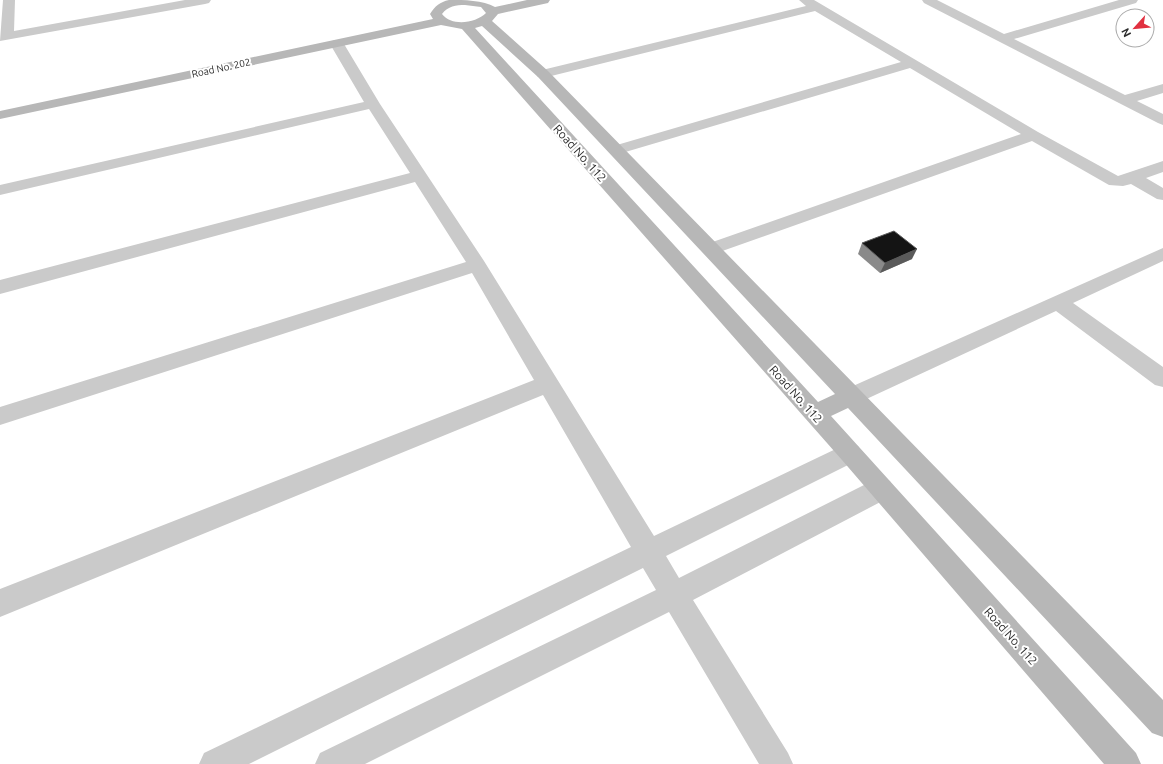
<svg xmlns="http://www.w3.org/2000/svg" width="1163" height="764" viewBox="0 0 1163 764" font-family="Ubuntu,sans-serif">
<rect width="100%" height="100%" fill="#fff"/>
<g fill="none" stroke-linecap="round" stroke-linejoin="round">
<path fill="#cacaca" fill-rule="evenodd" d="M3,0H15L14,31L185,0H211L209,3L205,4L0,41Z
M799,0H814L1038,132L1118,176L1163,161V172L1146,178L1163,188V200L1157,199L1131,184L1123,186L1109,185L1032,141L711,255L704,253L702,249L704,245L1021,134L910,68L622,153L616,155L610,153L608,150L610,147L901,62L815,11L543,78L538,77L536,74L538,71L806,6Z
M922,0H937L1004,34L1119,0H1138L1136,3L1014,39L1125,95L1163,84V93L1137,101L1163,114V125L1158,123L924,3Z
M337,40L342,41L344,44L380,104L484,261L654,536L842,446L850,443L858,446L862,453L858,460L666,556L679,578L872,481L881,478L890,481L893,489L890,497L693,600L788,753L793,764H759L669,612L365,764H315L320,753L656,590L643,568L249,764H199L204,753L631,547L543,395L0,617V589L534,380L472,273L0,425V407L466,262L415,182L0,294V280L410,173L369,109L0,195V185L364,102L330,44L332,41Z
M1163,248V261L1073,303L1163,367V387L1155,385L1056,311L860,402L852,405L844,402L841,396L844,390Z"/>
<path fill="#b7b7b7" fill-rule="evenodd" d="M449,0C464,0 483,0 495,7L527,0H550L548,3L498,14L492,21L548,71L1163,700V737L1152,733L848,408L831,416L1136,753L1141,764H1104L842,460L462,29L441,25L0,119V111L433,19L430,14C435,6 440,2 449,0ZM465,5L481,7L486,13C476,23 452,27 442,14C448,6 456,5 465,5ZM482,26L538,77L835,394L818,402L475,28Z"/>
</g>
<path fill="#8a8a8a" d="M862,243L912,259L880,273L858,254Z"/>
<path fill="#5a5a5a" d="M917,249L912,259L880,273L885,263Z"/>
<path fill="#141414" stroke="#5a5a5a" d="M894,231L917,249L885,263L862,243Z"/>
<g text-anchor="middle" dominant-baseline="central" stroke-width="4" stroke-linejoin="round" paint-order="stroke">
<g font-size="10" fill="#2d2d2d" stroke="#fff">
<text transform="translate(221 68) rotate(-12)">Road No. 202</text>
</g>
<g font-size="12" fill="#2d2d2d" stroke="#fff">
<text transform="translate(580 153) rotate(48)">Road No. 112</text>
<text transform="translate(796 394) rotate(48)">Road No. 112</text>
<text transform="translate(1011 636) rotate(48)">Road No. 112</text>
</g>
</g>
<g transform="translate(1135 28) rotate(243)"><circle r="19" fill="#ffffff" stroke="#ababab"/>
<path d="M0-3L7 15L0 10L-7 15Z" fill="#e13140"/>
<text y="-6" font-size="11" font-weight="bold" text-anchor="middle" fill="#2d2d2d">N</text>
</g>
</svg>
